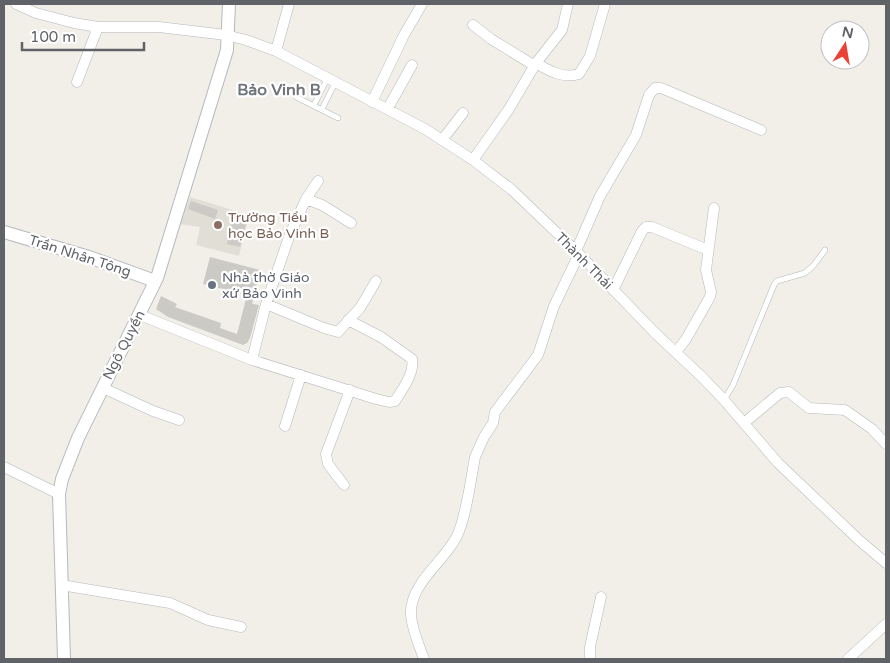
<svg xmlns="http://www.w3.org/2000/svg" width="890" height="663" viewBox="0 0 890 663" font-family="'Varela Round',sans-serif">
<rect width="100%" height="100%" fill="#f1efe8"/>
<path fill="#e1ded6" d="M190,197L249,215L239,256L196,245L200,227L179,224Z"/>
<path fill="#cccac5" d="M191,201L218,210L215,219L188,209Z
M234,213L248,216L240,247L227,244Z
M210,257L260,270L252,304L259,305L250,338L247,343L243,345L168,317L156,309L161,296L177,304L175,307L221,323L220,328L237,334L247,295L203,284Z"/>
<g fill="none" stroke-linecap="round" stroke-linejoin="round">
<defs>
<path id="service" d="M296,97L338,118
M314,105L327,79
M322,109L335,83
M724,400L733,385L774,285L777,281L805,273L813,266L825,250"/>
<path id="minor" d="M16,4L36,13L74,23L98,27H159L226,35L246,40L276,51L425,129L473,160L512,190L579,254L655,333L702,377L724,400L778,463L860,541L886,563
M473,25L491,39L535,66
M276,51L289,4
M536,63L562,30L568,4
M77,82L98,27
M372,102L404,35L422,4
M388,108L412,65
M442,140L463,113
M473,160L509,109L536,63C549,71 564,79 579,74L590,56L605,4
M306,199L318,181
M576,251L600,196L636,135L649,95L655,88H661L761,130
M613,290L642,231L646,227H652L708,250
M266,304L324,328L338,332L360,308L376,281
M140,315L252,360L376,399L389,402L395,401C402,390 415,373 412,359L381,337L348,320
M676,352L686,339L710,297L711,292L706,270L714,208
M252,360L266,304L290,234L306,199L322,205L351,223
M103,388L153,411L179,420
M744,423L780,393L789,392L809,408L845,410L872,429L886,444
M285,426L301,375
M4,467L59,494
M344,485L328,464L326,454L350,390
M61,585L170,603L208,620L241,627
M424,659C419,645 412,630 411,615C409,584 444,562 457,536C466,517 471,479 475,457L484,437L493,423L495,412L538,355L554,306L579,254
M590,659V647L601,597
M848,659L886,624"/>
<path id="tertiary" d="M4,232L89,257L155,281
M64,659L59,494L62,479L78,438L157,278L227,50L229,4"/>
</defs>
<use href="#service" stroke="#b5b8bc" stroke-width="6"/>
<use href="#minor" stroke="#b5b8bc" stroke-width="11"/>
<use href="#tertiary" stroke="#b5b8bc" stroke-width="14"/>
<use href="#service" stroke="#fff" stroke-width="5"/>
<use href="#minor" stroke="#fff" stroke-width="10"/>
<use href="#tertiary" stroke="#fff" stroke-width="12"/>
</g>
<circle fill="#8d6e63" stroke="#fff" stroke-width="2" cx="218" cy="225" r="5"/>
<circle fill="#6b7280" stroke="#fff" stroke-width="2" cx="212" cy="285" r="5"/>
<g text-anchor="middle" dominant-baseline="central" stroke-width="4.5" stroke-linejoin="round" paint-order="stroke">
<g font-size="14" fill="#785e54" stroke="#fff" text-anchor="start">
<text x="228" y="217">Trường Tiểu<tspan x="228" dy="16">học Bảo Vinh B</tspan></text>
</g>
<g font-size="14" fill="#5f6368" stroke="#fff">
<text transform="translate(80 256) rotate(18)">Trần Nhân Tông</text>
<text transform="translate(584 261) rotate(45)">Thành Thái</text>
<text transform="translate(124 345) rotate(-63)">Ngô Quyền</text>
</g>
<g font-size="14" fill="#5b616d" stroke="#fff" text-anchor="start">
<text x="222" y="277">Nhà thờ Giáo<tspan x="222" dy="16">xứ Bảo Vinh</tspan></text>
</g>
<g font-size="16" font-weight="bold" fill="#70757a" stroke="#fff">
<text x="279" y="90">Bảo Vinh B</text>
</g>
</g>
<rect width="890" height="663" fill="none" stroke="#5f6368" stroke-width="10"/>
<g transform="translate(845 45) rotate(12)"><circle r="24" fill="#ffffff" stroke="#bfc1c3"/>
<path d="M0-4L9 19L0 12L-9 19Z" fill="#ea4335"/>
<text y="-8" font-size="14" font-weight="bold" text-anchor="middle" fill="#5f6368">N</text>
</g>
<path d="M22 42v8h122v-8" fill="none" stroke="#5f6368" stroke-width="2.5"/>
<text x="30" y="42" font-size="15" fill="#5f6368" stroke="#ffffff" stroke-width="4" paint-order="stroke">100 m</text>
</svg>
